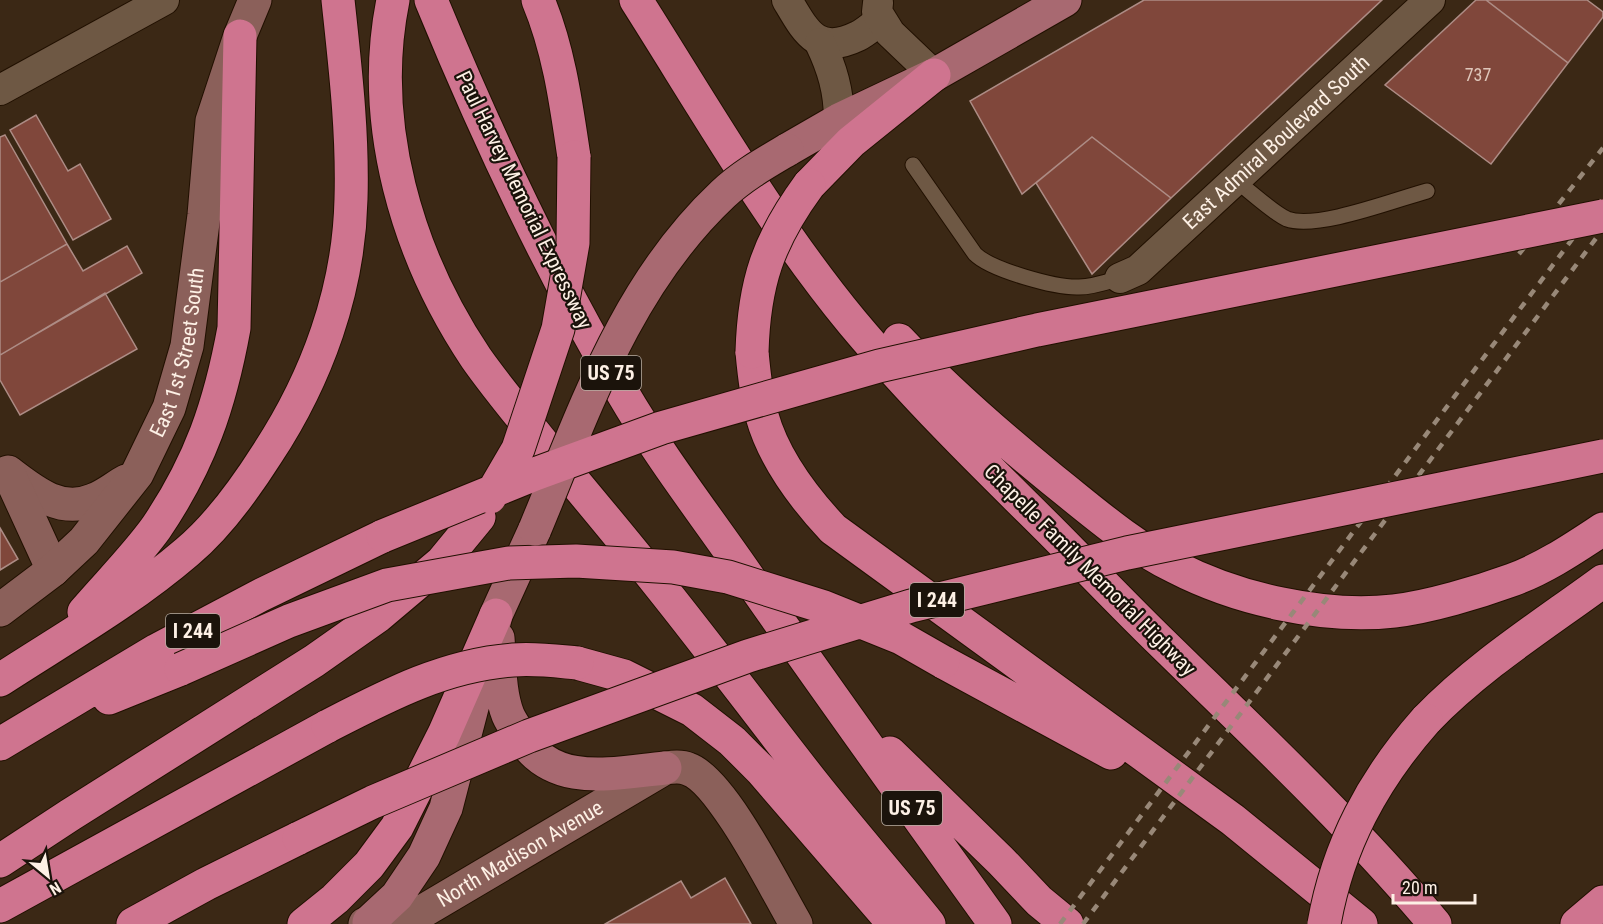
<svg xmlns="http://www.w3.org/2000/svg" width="1603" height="924" viewBox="0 0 1603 924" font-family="'Roboto Condensed',sans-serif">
<rect width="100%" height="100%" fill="#3b2815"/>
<path fill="#80473b" stroke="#ad8c85" stroke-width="1.5" d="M1144,0H1382L1171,198L1092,137L1022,194L970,101Z
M1476,0H1486L1568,63L1491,164L1385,85Z
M1486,0H1587L1603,12V17L1568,63Z
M36,115L68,171L80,164L111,219L73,240L10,130Z
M5,135L67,244L0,282V137Z
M1092,137L1171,198L1092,274L1036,183Z
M67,244L83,271L127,246L142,273L0,355V282Z
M105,293L137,349L20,415L0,380V355Z
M0,528L18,559L0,570Z
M725,878L751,924H605L681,881L691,898Z"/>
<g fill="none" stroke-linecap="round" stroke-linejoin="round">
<defs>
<path id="lane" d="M913,165L975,254C991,270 1056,288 1079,287C1093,287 1107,282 1120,278
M1235,180C1249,190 1273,213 1287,219C1317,230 1394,200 1427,191"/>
<g id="street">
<path d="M787,0C806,32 817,56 858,36C866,32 873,25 881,20"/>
<path d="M878,3L877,12L890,33L934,75"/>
<path d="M820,43C832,68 839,91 839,120"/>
<path d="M0,90L164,0"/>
<path id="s1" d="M1120,278L1138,270L1430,0"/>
</g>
<g id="secondary">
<path d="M8,472C33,491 60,514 93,500C105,496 115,487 126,481"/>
<path d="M9,474L53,570"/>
<path id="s2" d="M0,610L53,570L84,541L137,474L169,408L187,346L204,215L212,121L240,36L255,0"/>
<path id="s3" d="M365,924L425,910L665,768C673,767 681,766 688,769C722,780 776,890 796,924"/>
</g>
<path id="primary" d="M787,150L839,120L934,75L1065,0
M498,638C500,663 499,692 508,715C511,722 516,729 520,735C553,789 612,773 665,768
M369,922L397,896L424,856L446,808L496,615L535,529"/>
<path id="highway" d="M393,0C368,123 407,255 476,358C497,388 521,416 544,445C583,492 622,538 660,586C712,651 762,718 813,783C851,831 891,877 929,924
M431,0C486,134 548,267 622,392C657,452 699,507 739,564C823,685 909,804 995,924
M538,0C559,50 566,103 574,157
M636,0C704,107 771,224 852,322C913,395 980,461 1047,527C1085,565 1122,604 1160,641C1254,733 1350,823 1435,924
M809,185L851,142L934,75
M899,340C947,391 999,436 1053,480C1092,511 1130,545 1175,567C1237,599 1324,619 1394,611C1429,607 1479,592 1512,580C1545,568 1574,548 1603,529
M752,352C754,374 756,395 762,416C774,459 803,497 833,529L1233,820L1361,924
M84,612C108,584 135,557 156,528C200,463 220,405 234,328L240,36
M943,662L1111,753
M577,663L624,676L692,710L732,741L761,770L894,924
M0,680C63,639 130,601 187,552C217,527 246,487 267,454C317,378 349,290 351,199C353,132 345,66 338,0
M109,698L181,669
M1426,720C1478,666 1543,625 1603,581
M0,744L157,650L259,596L383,536
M890,753L1001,861L1039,901L1067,924
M0,861L70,815L314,661L378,616L442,562L479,517
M0,906L328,726
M133,924L206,884L299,838
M304,924L335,899L369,865L397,827L444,734L496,615
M1577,924L1603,902"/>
</defs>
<use href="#lane" stroke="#211001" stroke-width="17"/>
<use href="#street" stroke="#211001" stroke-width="32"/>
<use href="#secondary" stroke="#211001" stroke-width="35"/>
<use href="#primary" stroke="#211001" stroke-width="35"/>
<use href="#highway" stroke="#211001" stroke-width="35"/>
<use href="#lane" stroke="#6e5844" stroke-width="15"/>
<use href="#street" stroke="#6e5844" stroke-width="30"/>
<use href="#secondary" stroke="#8b605a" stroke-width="33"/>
<use href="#primary" stroke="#a86971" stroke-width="33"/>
<use href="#highway" stroke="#cf748f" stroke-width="33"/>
<path stroke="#988878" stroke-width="4.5" stroke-dasharray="8 8" stroke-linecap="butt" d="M1519,254L1603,148
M1060,924L1603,198
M1083,924L1603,229"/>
<defs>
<path id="primary-bridge" d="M535,529C585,409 626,285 723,194C742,176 765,163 787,150"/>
<path id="highway-bridge" d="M752,352C754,283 768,241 809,185
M490,497L518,449L558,329L573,243L574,157
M383,536L535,474L661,428L879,366L1037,330L1603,216
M181,669L289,621L387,585L509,563L576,561L673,567L728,577L824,607L901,638L943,662
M328,726C388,695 445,665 513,660C535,658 556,661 577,663
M299,838L373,802L529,736L748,656L911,606L1127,553L1603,456
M1324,924C1338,845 1373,780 1426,720"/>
</defs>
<use href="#primary-bridge" stroke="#211001" stroke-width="35" stroke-linecap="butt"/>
<use href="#highway-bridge" stroke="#211001" stroke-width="35" stroke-linecap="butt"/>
<use href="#primary-bridge" stroke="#a86971" stroke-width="33"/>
<use href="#highway-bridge" stroke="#cf748f" stroke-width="33"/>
</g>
<g text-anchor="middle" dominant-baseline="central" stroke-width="4.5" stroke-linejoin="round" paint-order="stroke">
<g font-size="18" fill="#dec6ba">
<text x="1478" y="74">737</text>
</g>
<g fill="#1b130b" stroke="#b9aea4" stroke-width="1.5">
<rect x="581" y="356" width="60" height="34" rx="4.5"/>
<rect x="910" y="583" width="54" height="34" rx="4.5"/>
<rect x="166" y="614" width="54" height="34" rx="4.5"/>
<rect x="882" y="791" width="60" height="34" rx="4.5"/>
</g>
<g font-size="20" font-weight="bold" fill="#fdf0e5">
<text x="611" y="373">US 75</text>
<text x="937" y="600">I 244</text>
<text x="193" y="631">I 244</text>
<text x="912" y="808">US 75</text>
</g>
<g font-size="21" fill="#fdf0e5" stroke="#1b130b">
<text stroke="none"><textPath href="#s1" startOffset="208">East Admiral Boulevard South</textPath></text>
<text transform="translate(524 200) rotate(64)">Paul Harvey Memorial Expressway</text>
<text stroke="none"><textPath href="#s2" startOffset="324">East 1st Street South</textPath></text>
<text transform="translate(1090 570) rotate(45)">Chapelle Family Memorial Highway</text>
<text stroke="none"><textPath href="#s3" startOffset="172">North Madison Avenue</textPath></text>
</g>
</g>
<g transform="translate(48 876) rotate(150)" stroke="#1b130b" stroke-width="4.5" paint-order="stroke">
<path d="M0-4.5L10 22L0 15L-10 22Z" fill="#fdf0e5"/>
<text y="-9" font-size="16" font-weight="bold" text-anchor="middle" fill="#fdf0e5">N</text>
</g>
<path d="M1393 894v9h82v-9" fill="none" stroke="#fdf0e5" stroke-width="3"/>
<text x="1402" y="894" font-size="18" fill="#fdf0e5" stroke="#1b130b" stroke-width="4.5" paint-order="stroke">20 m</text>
</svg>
